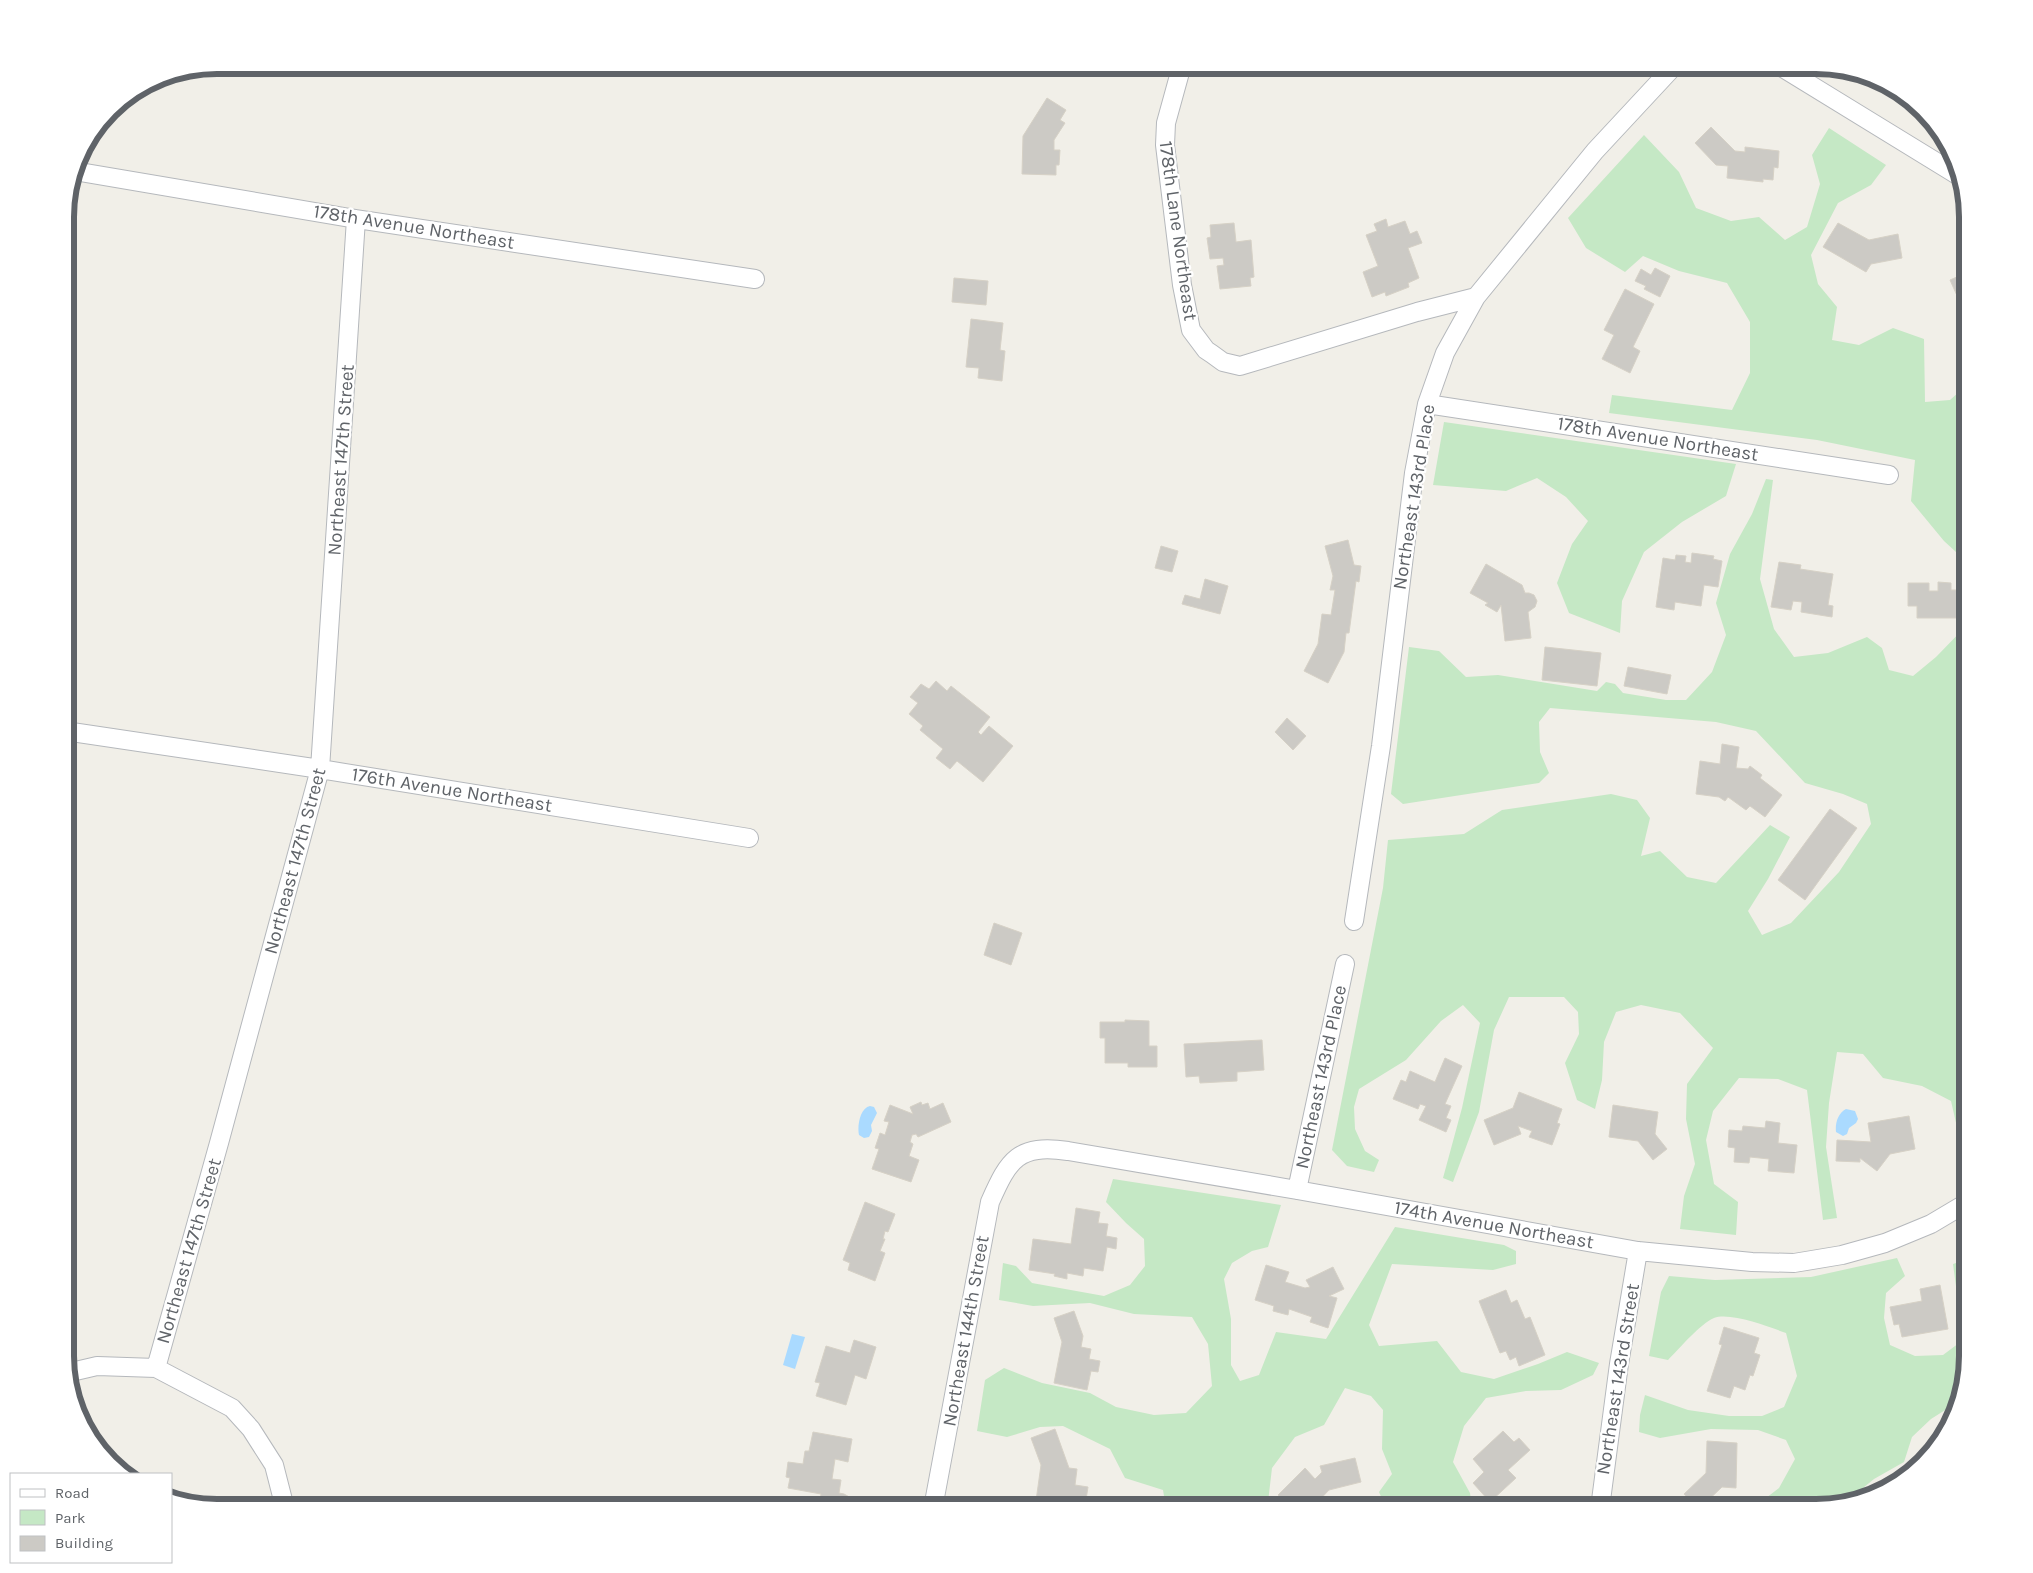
<svg xmlns="http://www.w3.org/2000/svg" width="2033" height="1573" viewBox="0 0 2033 1573" font-family="Karla,sans-serif">
<rect width="100%" height="100%" fill="#f1efe8"/>
<path fill="#c5e8c5" d="M1829,128L1886,165L1871,185L1838,203L1811,255L1818,284L1837,307L1832,340L1859,345L1893,328L1924,339L1925,402L1950,400L1968,384V563L1944,541L1911,501L1915,460L1817,440L1609,413L1612,395L1732,410L1750,373V322L1727,283L1679,271L1643,256L1625,272L1586,248L1568,218L1644,135L1679,172L1696,208L1731,221L1759,217L1785,240L1807,227L1820,184L1812,155Z
M1444,422L1736,464L1726,496L1682,522L1644,552L1622,601L1620,633L1569,613L1557,583L1572,544L1588,521L1566,497L1537,478L1506,491L1433,485Z
M1766,479L1773,480L1760,579L1774,629L1794,657L1828,653L1867,637L1882,648L1889,670L1913,676L1936,657L1968,624V1140L1959,1136L1951,1101L1922,1086L1883,1078L1863,1054L1837,1052L1829,1103L1826,1147L1837,1218L1823,1220L1807,1090L1778,1079L1739,1078L1713,1111L1706,1140L1714,1184L1738,1202L1736,1235L1680,1229L1684,1196L1695,1164L1686,1119L1687,1084L1713,1048L1680,1013L1641,1005L1616,1012L1604,1042L1602,1080L1595,1109L1577,1100L1565,1063L1579,1034L1578,1012L1564,997H1509L1494,1030L1479,1112L1453,1182L1443,1178L1462,1108L1480,1023L1463,1005L1441,1021L1406,1060L1359,1089L1354,1107L1355,1129L1365,1151L1379,1160L1374,1172L1347,1166L1332,1150L1383,888L1388,840L1464,834L1502,810L1611,794L1637,800L1650,818L1641,856L1660,851L1687,877L1716,883L1770,825L1790,837L1768,879L1748,911L1762,935L1791,923L1839,872L1871,824L1867,804L1843,794L1805,783L1756,731L1716,722L1550,708L1539,722L1540,752L1549,773L1539,783L1403,804L1391,794L1409,647L1439,651L1466,677L1498,675L1597,691L1606,682L1615,684L1623,693L1666,700H1686L1712,672L1726,635L1716,603L1730,554L1752,514Z
M1113,1179L1281,1205L1268,1247L1252,1251L1232,1263L1224,1279L1231,1319V1365L1240,1381L1259,1375L1276,1332L1326,1339L1395,1227L1504,1245L1516,1251V1264L1493,1270L1392,1264L1369,1325L1379,1346L1437,1341L1461,1372L1494,1379L1538,1364L1567,1352L1599,1363L1593,1375L1561,1390L1526,1391L1486,1398L1464,1426L1453,1462L1470,1493L1472,1508H1386L1379,1492L1392,1474L1382,1449L1383,1410L1371,1396L1345,1388L1324,1425L1295,1437L1272,1468L1268,1502L1272,1508H1166L1163,1490L1125,1478L1110,1449L1063,1426L1040,1427L1007,1437L977,1431L985,1380L1004,1368L1042,1383L1090,1393L1116,1407L1154,1415L1186,1413L1212,1386L1208,1344L1192,1317L1134,1314L1090,1303L1033,1306L999,1300L1003,1263L1016,1266L1032,1283L1104,1296L1130,1285L1145,1266L1144,1239L1126,1223L1106,1202Z
M1897,1258L1905,1276L1886,1293L1884,1318L1890,1345L1915,1356L1943,1355L1967,1337L1960,1316L1953,1264L1968,1259V1357L1961,1400L1931,1419L1912,1437L1904,1462L1874,1479L1847,1501L1817,1508H1753L1779,1488L1795,1459L1786,1440L1758,1430L1711,1429L1660,1438L1639,1432L1640,1415L1645,1395L1688,1410L1729,1416H1762L1784,1407L1797,1376L1786,1333C1769,1327 1731,1312 1714,1318C1700,1324 1680,1348 1668,1360L1649,1356L1661,1292L1669,1276L1715,1280L1811,1277Z"/>
<path fill="#aadaff" d="M870,1106L874,1107L877,1113L871,1125L872,1131L869,1137L864,1138L859,1135C857,1126 860,1108 870,1106Z
M1846,1109L1855,1111L1858,1119L1856,1123L1849,1128L1847,1134L1843,1136L1836,1132C1835,1123 1838,1113 1846,1109Z
M792,1334L805,1337L795,1369L783,1365Z"/>
<path fill="#cccac5" stroke="#d6d1c6" d="M1047,98L1066,110L1060,120L1065,123L1054,140V150H1060L1059,165H1056V175L1022,174L1023,136Z
M1711,127L1735,151L1745,152V147L1779,151L1778,168L1774,167L1773,180L1763,179V182L1727,178L1728,166L1716,165L1695,143Z
M1386,219L1388,227L1405,221L1410,234L1417,231L1422,243L1408,248L1419,278L1408,283L1409,287L1386,296L1385,292L1372,297L1363,272L1378,266L1366,235L1377,231L1374,224Z
M1234,223L1236,242L1251,240L1254,277L1250,278L1251,286L1220,289L1217,266L1224,265L1223,258L1210,259L1207,238L1211,237L1210,225Z
M1838,223L1869,240L1898,234L1902,258L1871,264L1866,272L1823,247Z
M1655,268L1670,276L1660,297L1644,289L1646,286L1635,281L1641,269L1651,275Z
M1968,272V324L1959,320L1963,309L1950,280Z
M954,278L988,281L986,305L952,302Z
M1625,289L1654,304L1633,347L1640,351L1630,373L1602,359L1614,335L1604,330Z
M971,319L1003,323L1000,350L1005,351L1002,381L978,378L979,368L966,367Z
M1348,540L1354,565L1361,566L1359,582L1356,581L1349,633H1346L1344,652L1328,683L1304,671L1318,644L1322,614L1331,615L1335,590H1330L1333,576L1325,546Z
M1161,546L1178,551L1172,572L1155,568Z
M1692,553L1714,556L1713,559L1722,561L1718,587L1704,585L1701,606L1675,602L1674,610L1656,607L1663,558L1675,560L1676,555L1686,556L1685,562L1691,563Z
M1779,562L1801,565L1800,569L1833,574L1828,605L1833,606L1832,617L1801,612L1802,602L1793,601L1791,610L1771,607Z
M1486,564L1522,585L1525,593H1529L1534,595L1537,601L1535,607L1528,612L1531,638L1505,641L1501,605L1497,612L1485,605L1488,603L1470,593Z
M1205,579L1228,586L1220,614L1182,604L1185,595L1200,599Z
M1938,582L1951,583V590H1963V618H1917V606H1908V583H1929V591H1938Z
M1545,647L1601,653L1597,686L1542,680Z
M1628,667L1671,675L1667,694L1624,686Z
M936,681L947,691L951,686L990,717L978,732L981,735L989,726L1013,746L983,782L957,761L950,769L936,758L943,749L920,730L923,726L909,714L918,703L910,697L921,684L929,689Z
M1287,718L1306,736L1293,750L1275,732Z
M1722,744L1739,747L1736,768L1748,769L1750,766L1762,775L1760,778L1782,795L1765,817L1750,806L1746,810L1728,797L1725,801L1719,797L1696,794L1700,761L1720,764Z
M1830,809L1857,828L1805,900L1778,880Z
M994,923L1022,933L1011,965L984,955Z
M1125,1020L1149,1021V1046H1157V1067H1128V1063H1105V1038H1100V1022H1125Z
M1262,1040L1264,1070L1237,1072V1081L1200,1083L1199,1076L1186,1077L1184,1044Z
M1445,1058L1462,1066L1445,1104L1451,1106L1446,1118L1451,1120L1446,1132L1419,1120L1426,1106L1420,1104L1418,1109L1393,1099L1401,1080L1406,1082L1410,1071L1435,1082Z
M1519,1092L1562,1109L1557,1123L1560,1124L1552,1145L1529,1137L1532,1131L1518,1126L1521,1134L1494,1145L1484,1120L1513,1108Z
M921,1102L922,1105L928,1103L930,1109L943,1103L951,1122L918,1137L916,1134L912,1135L910,1142L913,1144L909,1156L919,1160L911,1182L872,1169L879,1149L875,1148L880,1133L885,1135L889,1122L884,1121L890,1105L913,1114L910,1107Z
M1613,1105L1658,1112L1655,1134L1667,1149L1653,1160L1638,1141L1609,1137Z
M1909,1116L1915,1149L1890,1154L1877,1171L1860,1158V1162L1836,1161L1837,1140L1871,1142L1868,1123Z
M1766,1121L1780,1123L1778,1143L1797,1145L1794,1173L1768,1171L1769,1159L1750,1157L1749,1163L1734,1162L1735,1148L1728,1147L1729,1130L1742,1131L1743,1126L1765,1128Z
M865,1202L895,1214L888,1232L885,1231L883,1239H885L880,1251L885,1253L875,1281L848,1270L850,1263L843,1260Z
M1076,1208L1100,1212L1098,1223L1108,1224L1106,1236L1117,1238L1116,1249L1107,1247L1103,1271L1084,1268L1083,1276L1067,1273V1279L1054,1276L1055,1274L1029,1270L1033,1239L1071,1244Z
M1266,1265L1289,1272L1285,1282L1305,1288L1310,1287L1306,1280L1333,1267L1344,1289L1329,1296L1337,1298L1328,1328L1310,1322L1312,1317L1289,1309L1288,1315L1273,1311L1274,1306L1255,1300Z
M1940,1285L1948,1329L1902,1337L1899,1324L1894,1325L1890,1307L1922,1301L1920,1289Z
M1506,1290L1511,1303L1517,1300L1525,1319L1530,1317L1545,1355L1519,1366L1516,1357L1510,1360L1506,1351L1500,1353L1479,1301Z
M1074,1311L1083,1336L1081,1347L1091,1349L1089,1359L1100,1361L1098,1372L1091,1371L1087,1390L1054,1383L1062,1342L1054,1318Z
M1724,1327L1759,1338L1754,1353L1760,1355L1753,1376L1750,1375L1745,1390L1734,1386L1730,1398L1707,1391L1722,1345L1719,1344Z
M854,1340L876,1347L866,1379L855,1375L846,1405L816,1396L820,1383L815,1382L826,1346L850,1353Z
M1055,1429L1069,1468L1077,1469L1075,1485L1088,1487L1085,1506L1071,1504L1070,1508H1035L1041,1465L1031,1438Z
M1503,1431L1514,1442L1519,1438L1530,1450L1508,1470L1516,1478L1490,1502L1473,1483L1484,1472L1473,1459Z
M813,1432L852,1439L848,1462L835,1459L832,1479L841,1480L839,1493L844,1494L869,1508H819L821,1494L788,1488L790,1478L786,1477L788,1462L803,1464L805,1451H809Z
M1707,1441L1737,1443L1736,1488L1722,1487L1700,1508H1697L1684,1494L1706,1473Z
M1355,1458L1361,1482L1329,1490L1312,1508H1291L1278,1495L1305,1468L1315,1479L1322,1472L1320,1466Z"/>
<g fill="none" stroke-linecap="round" stroke-linejoin="round">
<defs>
<path id="street" d="M1182,65L1166,123L1165,145L1182,285L1191,330L1206,350L1212,354L1223,362L1240,366L1417,312L1476,297
M1778,65L1959,176
M74,171L356,219L755,279
M1427,404L1889,475
M65,731L320,769L749,838
M1354,921L1381,746L1414,473L1427,404L1445,353L1476,297L1595,151L1675,65
M1297,1190L1345,964
M156,1368L219,1143L320,769L356,219
M67,1373L97,1366L156,1368L232,1408L251,1429L274,1465L285,1508
M933,1508L990,1202C1009,1159 1018,1144 1068,1151L1297,1190L1638,1251L1752,1262L1794,1263L1842,1255L1885,1243L1931,1224L1968,1202
M1600,1508L1619,1364L1638,1251"/>
</defs>
<use href="#street" stroke="#b5b8bc" stroke-width="20"/>
<use href="#street" stroke="#fff" stroke-width="18"/>
</g>
<g text-anchor="middle" dominant-baseline="central" stroke-width="4.5" stroke-linejoin="round" paint-order="stroke">
<g font-size="19" fill="#5f6368" stroke="#fff">
<text transform="translate(414 227) rotate(9)">178th Avenue Northeast</text>
<text transform="translate(1178 231) rotate(82)">178th Lane Northeast</text>
<text transform="translate(1658 439) rotate(9)">178th Avenue Northeast</text>
<text transform="translate(341 460) rotate(-86)">Northeast 147th Street</text>
<text transform="translate(1414 497) rotate(-81)">Northeast 143rd Place</text>
<text transform="translate(452 790) rotate(9)">176th Avenue Northeast</text>
<text transform="translate(295 861) rotate(-75)">Northeast 147th Street</text>
<text transform="translate(1321 1077) rotate(-78)">Northeast 143rd Place</text>
<text transform="translate(1494 1225) rotate(10)">174th Avenue Northeast</text>
<text transform="translate(189 1251) rotate(-74)">Northeast 147th Street</text>
<text transform="translate(966 1331) rotate(-80)">Northeast 144th Street</text>
<text transform="translate(1618 1379) rotate(-81)">Northeast 143rd Street</text>
</g>
</g>
<path d="M0 0H2033V1573H0ZM217 74H1816A143 143 0 0 1 1959 217V1356A143 143 0 0 1 1816 1499H217A143 143 0 0 1 74 1356V217A143 143 0 0 1 217 74Z" fill="#fff" fill-rule="evenodd"/>
<path fill="none" stroke="#5f6368" stroke-width="6" d="M217 74H1816A143 143 0 0 1 1959 217V1356A143 143 0 0 1 1816 1499H217A143 143 0 0 1 74 1356V217A143 143 0 0 1 217 74Z"/>
<rect x="10" y="1473" width="162" height="90" fill="#ffffff" stroke="#bfc1c3"/>
<rect x="20" y="1489" width="25" height="8" fill="#ffffff" stroke="#bfc1c3"/>
<text x="55" y="1498" font-size="15" fill="#5f6368">Road</text>
<rect x="20" y="1510" width="25" height="15" fill="#c5e8c5" stroke="#bfc1c3"/>
<text x="55" y="1523" font-size="15" fill="#5f6368">Park</text>
<rect x="20" y="1536" width="25" height="15" fill="#cccac5" stroke="#bfc1c3"/>
<text x="55" y="1548" font-size="15" fill="#5f6368">Building</text>
</svg>
